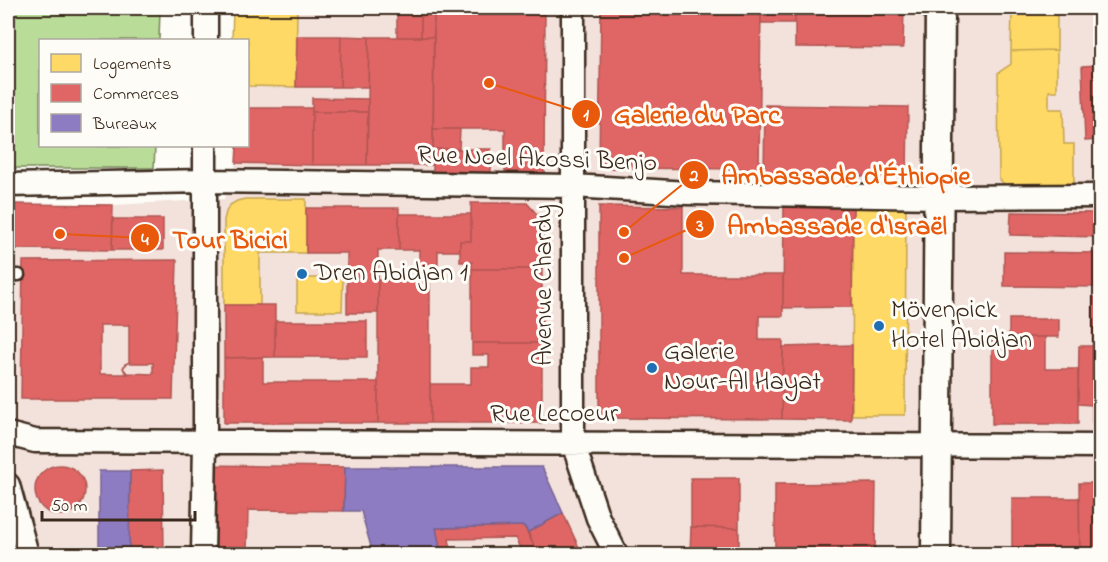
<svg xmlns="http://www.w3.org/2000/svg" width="1108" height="562" viewBox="0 0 1108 562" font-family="'Indie Flower',sans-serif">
<rect width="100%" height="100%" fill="#fdfcf7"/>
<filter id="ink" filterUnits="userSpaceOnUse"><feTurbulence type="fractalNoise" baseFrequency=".0167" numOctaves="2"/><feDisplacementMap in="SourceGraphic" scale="12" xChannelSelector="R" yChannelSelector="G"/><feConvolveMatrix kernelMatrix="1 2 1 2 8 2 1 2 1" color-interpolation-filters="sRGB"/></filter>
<g filter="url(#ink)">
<path fill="#f3e1db" d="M233,8H1100V554H8V204L113,205L224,199L236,164L237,146H248V40H232Z"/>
<path fill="#b9dd98" stroke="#7a845b" stroke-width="1.5" d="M8,8H160L159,40H40V146H155L154,168H8Z"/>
<path fill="#ffd966" stroke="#c4a450" stroke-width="1.5" d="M233,8H297L296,87L248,86V40H232Z
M1012,8H1047L1057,16V50L1011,51Z
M1057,50V91H1049V109H1063L1064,144H1074V188H1009L999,179L998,73L1011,64V51Z
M245,199H306V253H260V305H224V220L226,212L230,205L237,201Z
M853,208H906L905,415H852Z
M297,278H343L342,311H297Z"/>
<path fill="#e06666" stroke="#ae5450" stroke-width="1.5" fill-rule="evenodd" d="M397,8H421V37H397Z
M421,8H434V37H421Z
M434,8H545L544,177H505V129H433Z
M601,8H761L759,169L599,168Z
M761,8H795V23H761Z
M855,8H904L903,48L795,47V9Z
M297,36H341L340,87H296Z
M341,36L369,37L368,87H340Z
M369,37H434L433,165H367Z
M1100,65V140L1085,141L1082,66Z
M312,98L368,99V112H312Z
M765,105L908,107L907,177L764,174Z
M248,108H312V165L236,163L237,146H248Z
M312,112H368L367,165H312Z
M433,129H460L459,149H433Z
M433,149H491V174H433Z
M471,203H527L543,221L542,269H472V262H460V241H471Z
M8,204L113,205L112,250L8,249Z
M599,206L683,207V275H783V316H759V340H783L782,419L599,418Z
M784,207L853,208L852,307L783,308Z
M306,208H399V250H378V313H347V253H306Z
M1011,212L1100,213V237L1010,235Z
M399,214H471V241H460V251H438V265H419V250H399Z
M113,219H163V250H112Z
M1004,252L1100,253V287L1004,286Z
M177,260L173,399H21L23,261ZM100,325H129V363L125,364L123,368L125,372L129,374H100Z
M472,269H542V343H472Z
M378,280H430V423H378Z
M1093,297H1100V422H1092Z
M224,305H275V357L224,358Z
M1009,319H1059V337H1009Z
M275,321H367V357H275Z
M992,337H1045V369H1078V424H992Z
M472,343H542V423H430V384H471V367H489V355H472Z
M852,345L851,420L782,419L783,347Z
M1079,346H1093L1092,405L1078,404Z
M263,357V382H378V423H224V358Z
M127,363H153V374L127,373L123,368Z
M201,465L345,467L344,511L248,510L247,554H212Z
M35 490a25 25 0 1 1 50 0a25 25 0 1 1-50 0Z
M163,470L164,554H129L130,471Z
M691,478H739V528L691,527Z
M876,483L875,554H775V484Z
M1079,483H1100V554H1080Z
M1012,498H1079L1080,554H1012Z
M563,513L582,554H538L528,532Z
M524,526L538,554H523L515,538L449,539L452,554H441L436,528Z
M691,527L739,528V554H690Z"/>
<path fill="#8e7cc3" stroke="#756392" stroke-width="1.5" d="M345,467H542L563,513L528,532L524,526L436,528L441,554H373L361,511H344Z
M99,471H130L129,554H99Z"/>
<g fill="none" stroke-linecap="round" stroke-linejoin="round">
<defs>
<path id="service" d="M8,275H19"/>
<path id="minor" d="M573,8V443L598,518L616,554
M206,40V8
M8,185L204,181L573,186L688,193L939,197L1100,196
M8,434L35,441L1100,446
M8,485L27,554
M203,554L205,442V146"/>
<path id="tertiary" d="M936,554L940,8"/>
</defs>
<use href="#service" stroke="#3b2a1e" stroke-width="15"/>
<use href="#minor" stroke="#3b2a1e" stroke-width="27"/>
<use href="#tertiary" stroke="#3b2a1e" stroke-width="33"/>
<use href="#service" stroke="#fdfcf7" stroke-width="10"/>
<use href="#minor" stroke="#fdfcf7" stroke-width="22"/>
<use href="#tertiary" stroke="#fdfcf7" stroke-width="28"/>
</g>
</g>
<g fill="#1f6fb2" stroke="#fdfcf7" stroke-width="2">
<circle cx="302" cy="274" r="6"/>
<circle cx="879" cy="326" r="6"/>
<circle cx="652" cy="368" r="6"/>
</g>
<g text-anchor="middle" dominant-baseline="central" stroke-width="6" stroke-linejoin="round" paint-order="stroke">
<g font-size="26" fill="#3b2a1e" stroke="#fdfcf7">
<text transform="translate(537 160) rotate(2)">Rue Noel Akossi Benjo</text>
<text transform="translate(545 285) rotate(-90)">Avenue Chardy</text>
<text x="554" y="415">Rue Lecoeur</text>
</g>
<g font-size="26" fill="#3b2a1e" stroke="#fdfcf7" text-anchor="start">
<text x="314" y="274">Dren Abidjan 1</text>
<text x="891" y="311">Mövenpick<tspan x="891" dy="30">Hotel Abidjan</tspan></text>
<text x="664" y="353">Galerie<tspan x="664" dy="30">Nour-Al Hayat</tspan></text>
</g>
</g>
<path fill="none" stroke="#e8590c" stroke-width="2" d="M489 83L586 114M624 232L694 175M624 258L700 224M60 234L145 238"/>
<g fill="#e8590c" stroke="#fdfcf7" stroke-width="2">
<circle cx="489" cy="83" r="6"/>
<circle cx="624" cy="232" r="6"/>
<circle cx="624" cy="258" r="6"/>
<circle cx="60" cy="234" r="6"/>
<circle cx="586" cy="114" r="15"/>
<circle cx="694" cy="175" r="15"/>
<circle cx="700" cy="224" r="15"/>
<circle cx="145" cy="238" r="15"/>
</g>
<g font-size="18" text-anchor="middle" font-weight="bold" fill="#fff">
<text x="586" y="120">1</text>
<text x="694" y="181">2</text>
<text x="700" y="231">3</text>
<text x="145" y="245">4</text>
</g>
<g font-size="27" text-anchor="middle" font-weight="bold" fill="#e8590c" stroke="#fdfcf7" stroke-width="6" stroke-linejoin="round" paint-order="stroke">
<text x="697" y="123">Galerie du Parc</text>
<text x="846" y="184">Ambassade d'Éthiopie</text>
<text x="837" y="234">Ambassade d'Israël</text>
<text x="230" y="248">Tour Bicici</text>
</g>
<rect width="1108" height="562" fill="none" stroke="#fdfcf7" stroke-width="30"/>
<rect x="15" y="15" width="1078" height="532" fill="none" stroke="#3b2a1e" stroke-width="2" filter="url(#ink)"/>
<rect x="39" y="39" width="210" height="108" fill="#fdfcf7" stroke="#afa8a0" stroke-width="1.5"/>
<rect x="51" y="54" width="30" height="18" fill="#ffd966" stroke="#afa8a0" stroke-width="1.5"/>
<text x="93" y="69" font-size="18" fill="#3b2a1e">Logements</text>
<rect x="51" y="84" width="30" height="18" fill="#e06666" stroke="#afa8a0" stroke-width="1.5"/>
<text x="93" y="99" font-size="18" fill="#3b2a1e">Commerces</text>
<rect x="51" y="114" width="30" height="18" fill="#8e7cc3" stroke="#afa8a0" stroke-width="1.5"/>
<text x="93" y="129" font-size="18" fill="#3b2a1e">Bureaux</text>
<path d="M42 511v9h153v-9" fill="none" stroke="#3b2a1e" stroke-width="3"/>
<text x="51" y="511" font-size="18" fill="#3b2a1e" stroke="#fdfcf7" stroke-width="4.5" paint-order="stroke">50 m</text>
</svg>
